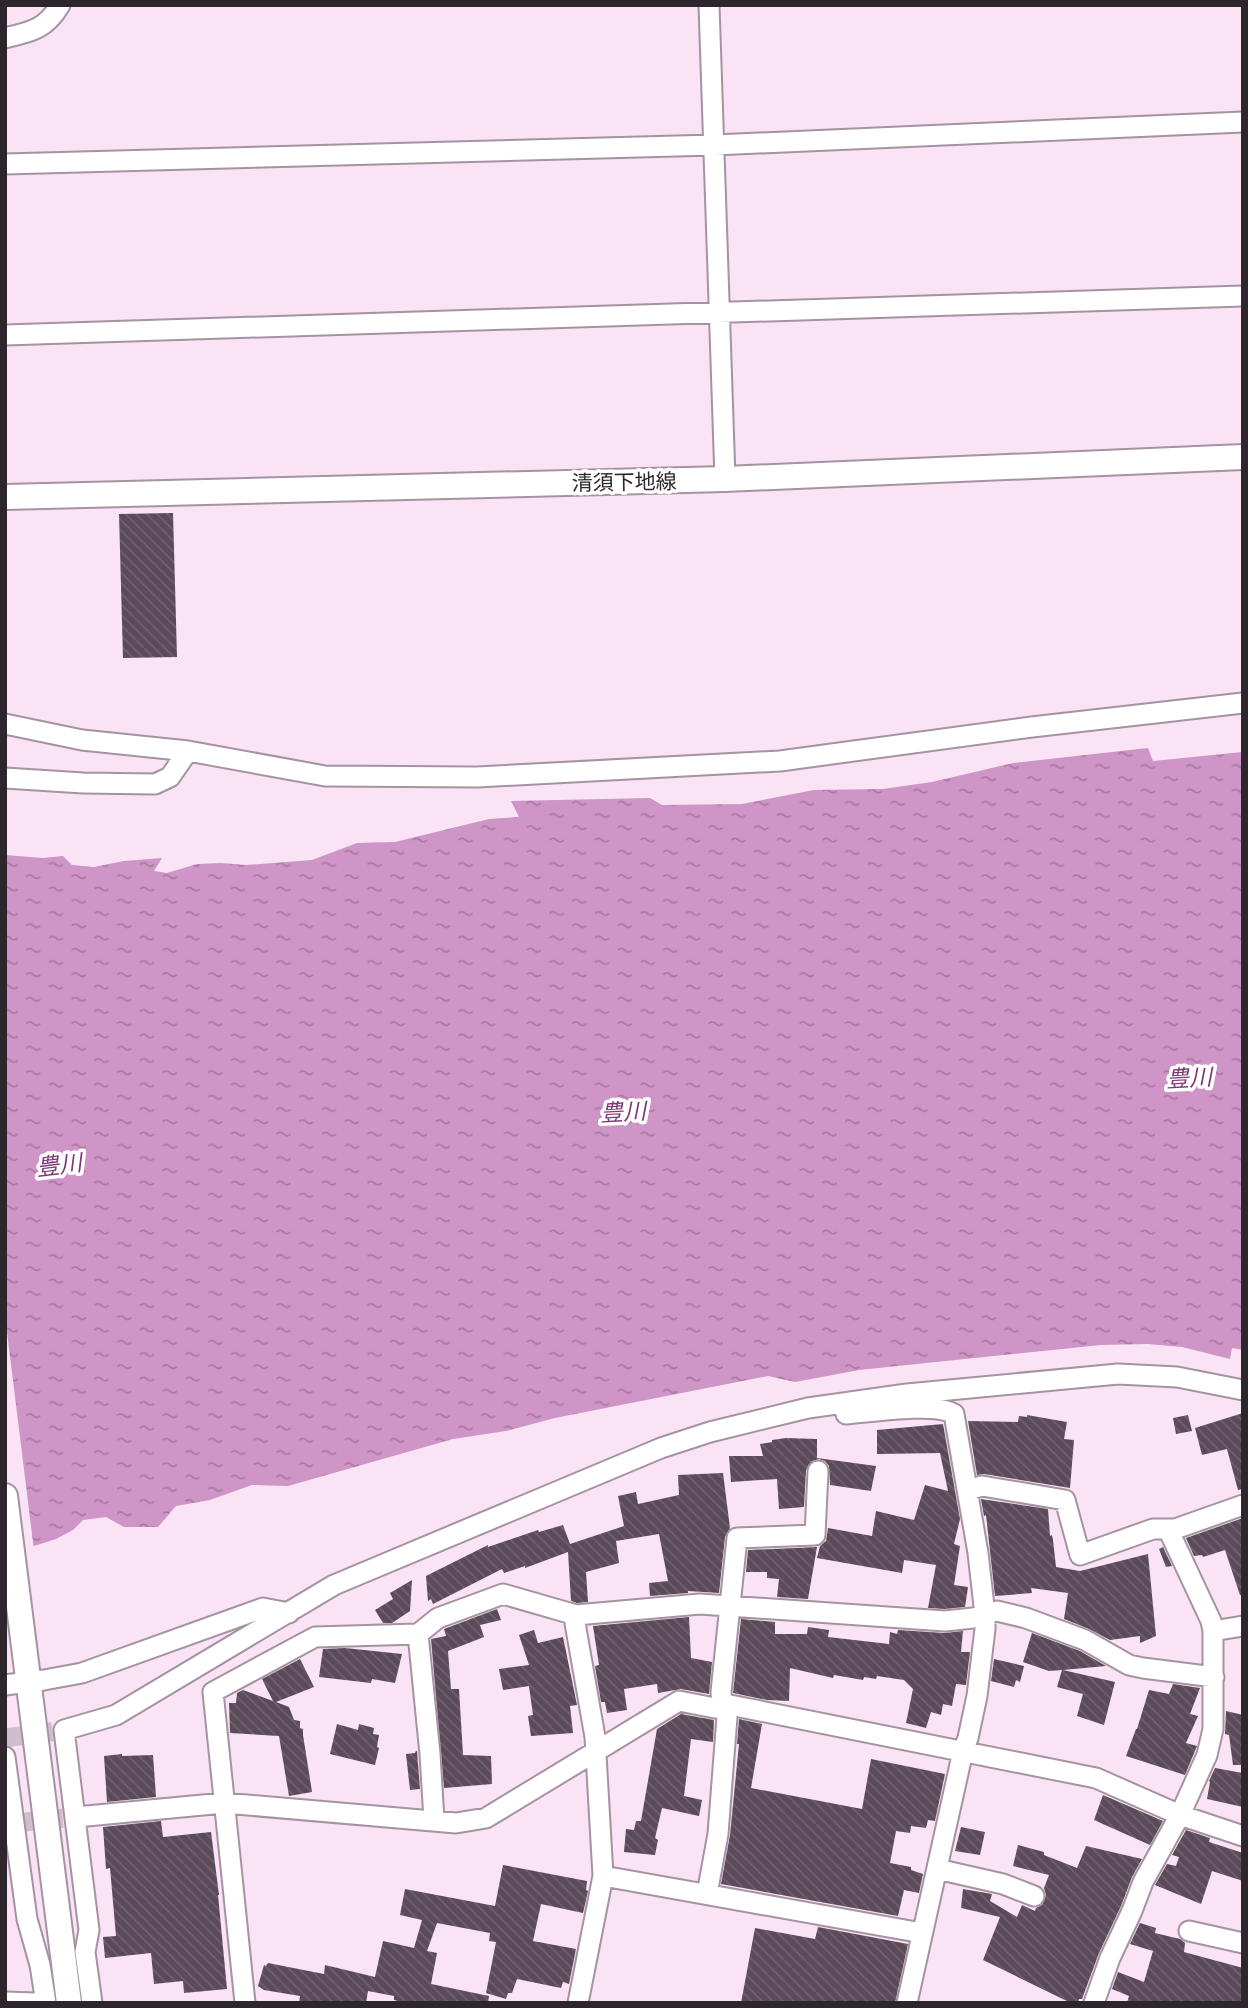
<svg xmlns="http://www.w3.org/2000/svg" width="1248" height="2008" viewBox="0 0 1248 2008" font-family="Commissioner,'Noto Sans JP',sans-serif">
<defs>
<pattern id="water-ripples" width="26" height="14" patternUnits="userSpaceOnUse" patternTransform="scale(1.75)"><rect width="26" height="14" fill="#ce95c6"/><path d="M2 4q2-2 4 0t4 0M15 11q2-2 4 0t4 0" fill="none" stroke="#a879a1"/></pattern>
<pattern id="building-back-hatch" width="6" height="6" patternUnits="userSpaceOnUse" patternTransform="scale(1.75)"><rect width="6" height="6" fill="#5b4a58"/><path d="M-1 5l2 2M0 0l6 6M5-1l2 2" fill="none" stroke="#6f616d"/></pattern>
</defs>
<rect width="100%" height="100%" fill="#f9e3f5"/>
<path fill="url(#water-ripples)" d="M1148,748L1153,761L1243,752V1350L1232,1348L1230,1359L1182,1347L1148,1344L1101,1345L859,1370L795,1382L768,1376L555,1418L506,1431L453,1439L288,1486L252,1485L210,1500L176,1506L158,1527H124L106,1517L83,1520L73,1530L56,1539L34,1546L5,1548V855L43,858L63,856L72,865L94,867L124,861L162,858L154,871L167,873L197,864L221,863L246,865L312,860L357,843L395,842L489,819L519,817L511,801L650,798L662,805L742,804L814,790L883,789L932,782L1013,763Z"/>
<path fill="#f9e3f5" d="M5,1316L34,1550L5,1551Z"/>
<path fill="url(#building-back-hatch)" d="M173,513L177,657L123,658L119,514Z
M1243,1413V1489L1238,1490L1227,1449L1202,1455L1195,1428Z
M1027,1415L1067,1422L1064,1439L1074,1440L1070,1488L984,1474L977,1475L968,1421L1018,1422L1019,1416L1027,1417Z
M1188,1415L1192,1431L1176,1434L1173,1418Z
M943,1424L960,1519L954,1544L960,1546L954,1585L968,1587L965,1607L945,1609L928,1608L936,1565L904,1560L902,1573L817,1558L820,1546L826,1541L828,1528L872,1536L876,1511L914,1520L925,1485L948,1491L940,1453L877,1454V1430Z
M786,1438L817,1439V1458L876,1466L871,1491L830,1485L829,1466L825,1461L819,1459L812,1461L806,1470L804,1507L779,1509L777,1479L731,1482L729,1456H763L760,1444L772,1442V1440Z
M723,1473L730,1528L725,1537L719,1593L688,1591V1593L650,1596L649,1583L668,1581L659,1534L616,1541L619,1563L586,1572L588,1602L577,1603L571,1601L568,1552L525,1568V1566L504,1573L502,1569L433,1604L431,1599L428,1601L426,1576L488,1545V1547L538,1530L539,1532L563,1525L570,1544L624,1526L618,1496L636,1492L638,1504L679,1495L678,1475Z
M981,1499L1048,1509L1050,1536L1052,1535L1053,1540L1056,1567L1080,1571L1148,1554L1156,1636L1140,1643V1636L1110,1640L1089,1629L1064,1619L1068,1593L1031,1588L1032,1593L995,1596L986,1515L984,1516Z
M1243,1518V1595H1240L1225,1550L1203,1557L1202,1555L1194,1556L1186,1538Z
M817,1547L808,1599L777,1597L779,1579L767,1578V1572H746L748,1550Z
M1163,1547L1172,1566L1166,1567L1159,1549Z
M412,1580L410,1611L392,1623H383L375,1610L393,1599L390,1593Z
M497,1609L501,1620L480,1625L484,1637L448,1651L451,1689H459L463,1755L491,1756L492,1784L444,1788L431,1639L446,1636L444,1629Z
M689,1617L691,1658L712,1662L709,1694L681,1689L658,1693L657,1684L624,1689L627,1710L607,1713L605,1702H601L595,1666L599,1665L593,1626Z
M741,1619L775,1622V1634H807L808,1627L829,1630L828,1637L889,1644L890,1632L897,1634L898,1630L944,1633L963,1631L961,1652H970L966,1685L956,1684L952,1706L943,1704L941,1715L931,1712L926,1728L906,1723L913,1689L904,1680L877,1676L876,1679L864,1677L863,1680L834,1675L833,1678L790,1668L789,1701L767,1700L733,1693Z
M534,1630L538,1643L563,1637L577,1705L570,1706L573,1733L531,1736L528,1716L533,1715L529,1686L503,1690L499,1669L529,1665L519,1635Z
M1032,1633L1080,1651L1106,1666L1063,1670L1115,1682L1104,1725L1077,1716L1083,1694L1057,1687L1062,1670L1049,1671L1023,1662Z
M345,1648L402,1654L395,1683L372,1679L371,1683L319,1677L323,1649Z
M300,1659L314,1687L276,1702L289,1707L294,1720L300,1721V1728L303,1729V1735L312,1792L289,1796L279,1736L230,1733L229,1703H236L237,1693L243,1690L273,1701L262,1679Z
M994,1659L1024,1666L1020,1682L1016,1680L1014,1687L991,1681Z
M1173,1684L1200,1688L1190,1714L1198,1716L1186,1743L1197,1746L1185,1775L1126,1756L1136,1729H1137L1149,1690L1169,1694Z
M1226,1711L1243,1715V1765H1233L1229,1735L1225,1734Z
M681,1714L714,1720L713,1742L691,1739L684,1796L702,1800L699,1816L662,1808L655,1838L658,1840L655,1855L624,1852L626,1829L634,1830L636,1821H641L657,1729Z
M739,1719L762,1724L751,1788L862,1809L871,1759L945,1774L935,1821L928,1820L926,1828L911,1826L910,1833L896,1831L890,1863L911,1867V1870L923,1874L919,1893L904,1890L898,1916L721,1884L730,1835L739,1744H737Z
M337,1724L358,1730L359,1724L374,1728L373,1734L379,1735L377,1747L379,1748L375,1765L330,1754Z
M416,1751H417L420,1789L410,1790L406,1754L415,1753Z
M122,1754V1756L153,1755L156,1797L107,1802L104,1756Z
M1215,1768L1243,1773V1807L1207,1799L1210,1782L1209,1781Z
M1103,1795L1163,1821L1150,1845L1094,1820Z
M161,1821L163,1837L211,1832L219,1895H218L227,1989L184,1993L183,1981L154,1984L151,1953L105,1958L103,1937L116,1936L110,1868L106,1869L103,1827Z
M961,1827L985,1832L980,1855L955,1851Z
M1186,1830L1210,1838L1209,1842L1243,1853V1881L1212,1871L1201,1904L1155,1885L1167,1864L1176,1866L1179,1857L1172,1855Z
M1018,1845L1044,1852V1855L1077,1868L1086,1846L1142,1859L1132,1877L1121,1906L1099,1953L1082,1999H1079L1078,2003H1071L983,1960L1000,1917L961,1908L963,1889L992,1894L990,1901L1017,1917L1022,1905L1035,1911L1036,1908L1042,1905L1046,1895L1044,1888L1049,1875L1013,1866Z
M503,1865L587,1881L586,1890L588,1891L583,1913L541,1904L533,1941L576,1949L569,1984L563,1982L561,1988L517,1979L512,1993H508L506,1999L486,1993L496,1942L489,1941L490,1933L437,1923L427,1951L437,1953L431,1984L489,1996L488,2003H406L394,2000V1996L368,1991L366,2003H299L300,1996L264,1990L258,1986L264,1965L266,1966L268,1963L324,1974L325,1965L375,1977L383,1941L414,1948L422,1920L400,1915L405,1889L495,1906Z
M1140,1923L1156,1928L1155,1933L1180,1939L1185,1943L1184,1952L1243,1968V2003H1127L1129,1996L1112,1989L1118,1972L1144,1982L1153,1951L1130,1944Z
M818,1927L908,1944L895,2003H741L755,1928L815,1939Z"/>
<g fill="none" stroke-linecap="round" stroke-linejoin="round">
<path stroke="#d0bdcd" stroke-width="19" stroke-dasharray="19 10" stroke-linecap="butt" d="M5,1738L64,1730
M15,1823L76,1817"/>
<defs>
<path id="minor" d="M709,5L725,479
M5,38C31,32 46,29 60,5
M5,164L714,145L1243,122
M5,335L1243,296
M5,724L82,740L188,751L325,776L477,777L780,761L1032,727L1243,703
M5,778L83,783L155,784L170,777L188,751
M846,1414C871,1412 935,1402 954,1414L978,1553L985,1615V1629L977,1696L968,1738L963,1751L907,2003
M968,1490L982,1486L1065,1500L1080,1555L1153,1529H1175L1243,1505
M1168,1529L1211,1621L1213,1631
M576,1615L575,1623L595,1737L603,1876L578,2003
M418,1634L430,1754L434,1820
M5,1685L44,1680L82,1673L263,1608L289,1613
M5,1757L27,1919L40,1965L46,2003
M76,1817L224,1803L456,1823L486,1818L679,1701L715,1708L730,1705L1096,1778L1180,1815L1243,1836
M937,1869L1003,1884L1034,1896
M603,1876L922,1933
M707,1894L718,1834L727,1717L722,1706L721,1692L737,1538L815,1535L818,1471
M1189,1931L1243,1943
M5,2002L36,2003
M92,2003L85,1952L89,1930L64,1730L116,1715L334,1585L661,1448L710,1432L808,1408L907,1394L1118,1374L1177,1377L1243,1390
M245,2003L213,1692L315,1637L418,1634L438,1618L503,1594L576,1615L700,1604L945,1621L973,1618L997,1611L1026,1618L1085,1640L1129,1665L1143,1668L1214,1677
M1094,2003L1110,1958L1132,1911L1143,1882L1180,1815L1207,1755L1213,1729V1631L1243,1626"/>
<path id="major" d="M5,497L725,479L1243,457
M5,1496L69,2003"/>
</defs>
<use href="#minor" stroke="#a592a2" stroke-width="23"/>
<use href="#major" stroke="#a592a2" stroke-width="28"/>
<use href="#minor" stroke="#fff" stroke-width="19"/>
<use href="#major" stroke="#fff" stroke-width="24"/>
</g>
<g text-anchor="middle" dominant-baseline="central" stroke-width="7" stroke-linejoin="round" paint-order="stroke">
<g font-size="21" fill="#2d262c" stroke="#fff">
<text transform="translate(624 481) rotate(-1)">清須下地線</text>
</g>
<g font-size="23" font-style="italic" fill="#7e3977" stroke="#fff">
<text transform="translate(1189 1077) rotate(-3)">豊川</text>
<text transform="translate(623 1111) rotate(-3)">豊川</text>
<text transform="translate(59 1164) rotate(-7)">豊川</text>
</g>
</g>
<rect width="1248" height="2008" fill="none" stroke="#2d262c" stroke-width="14"/>
</svg>
